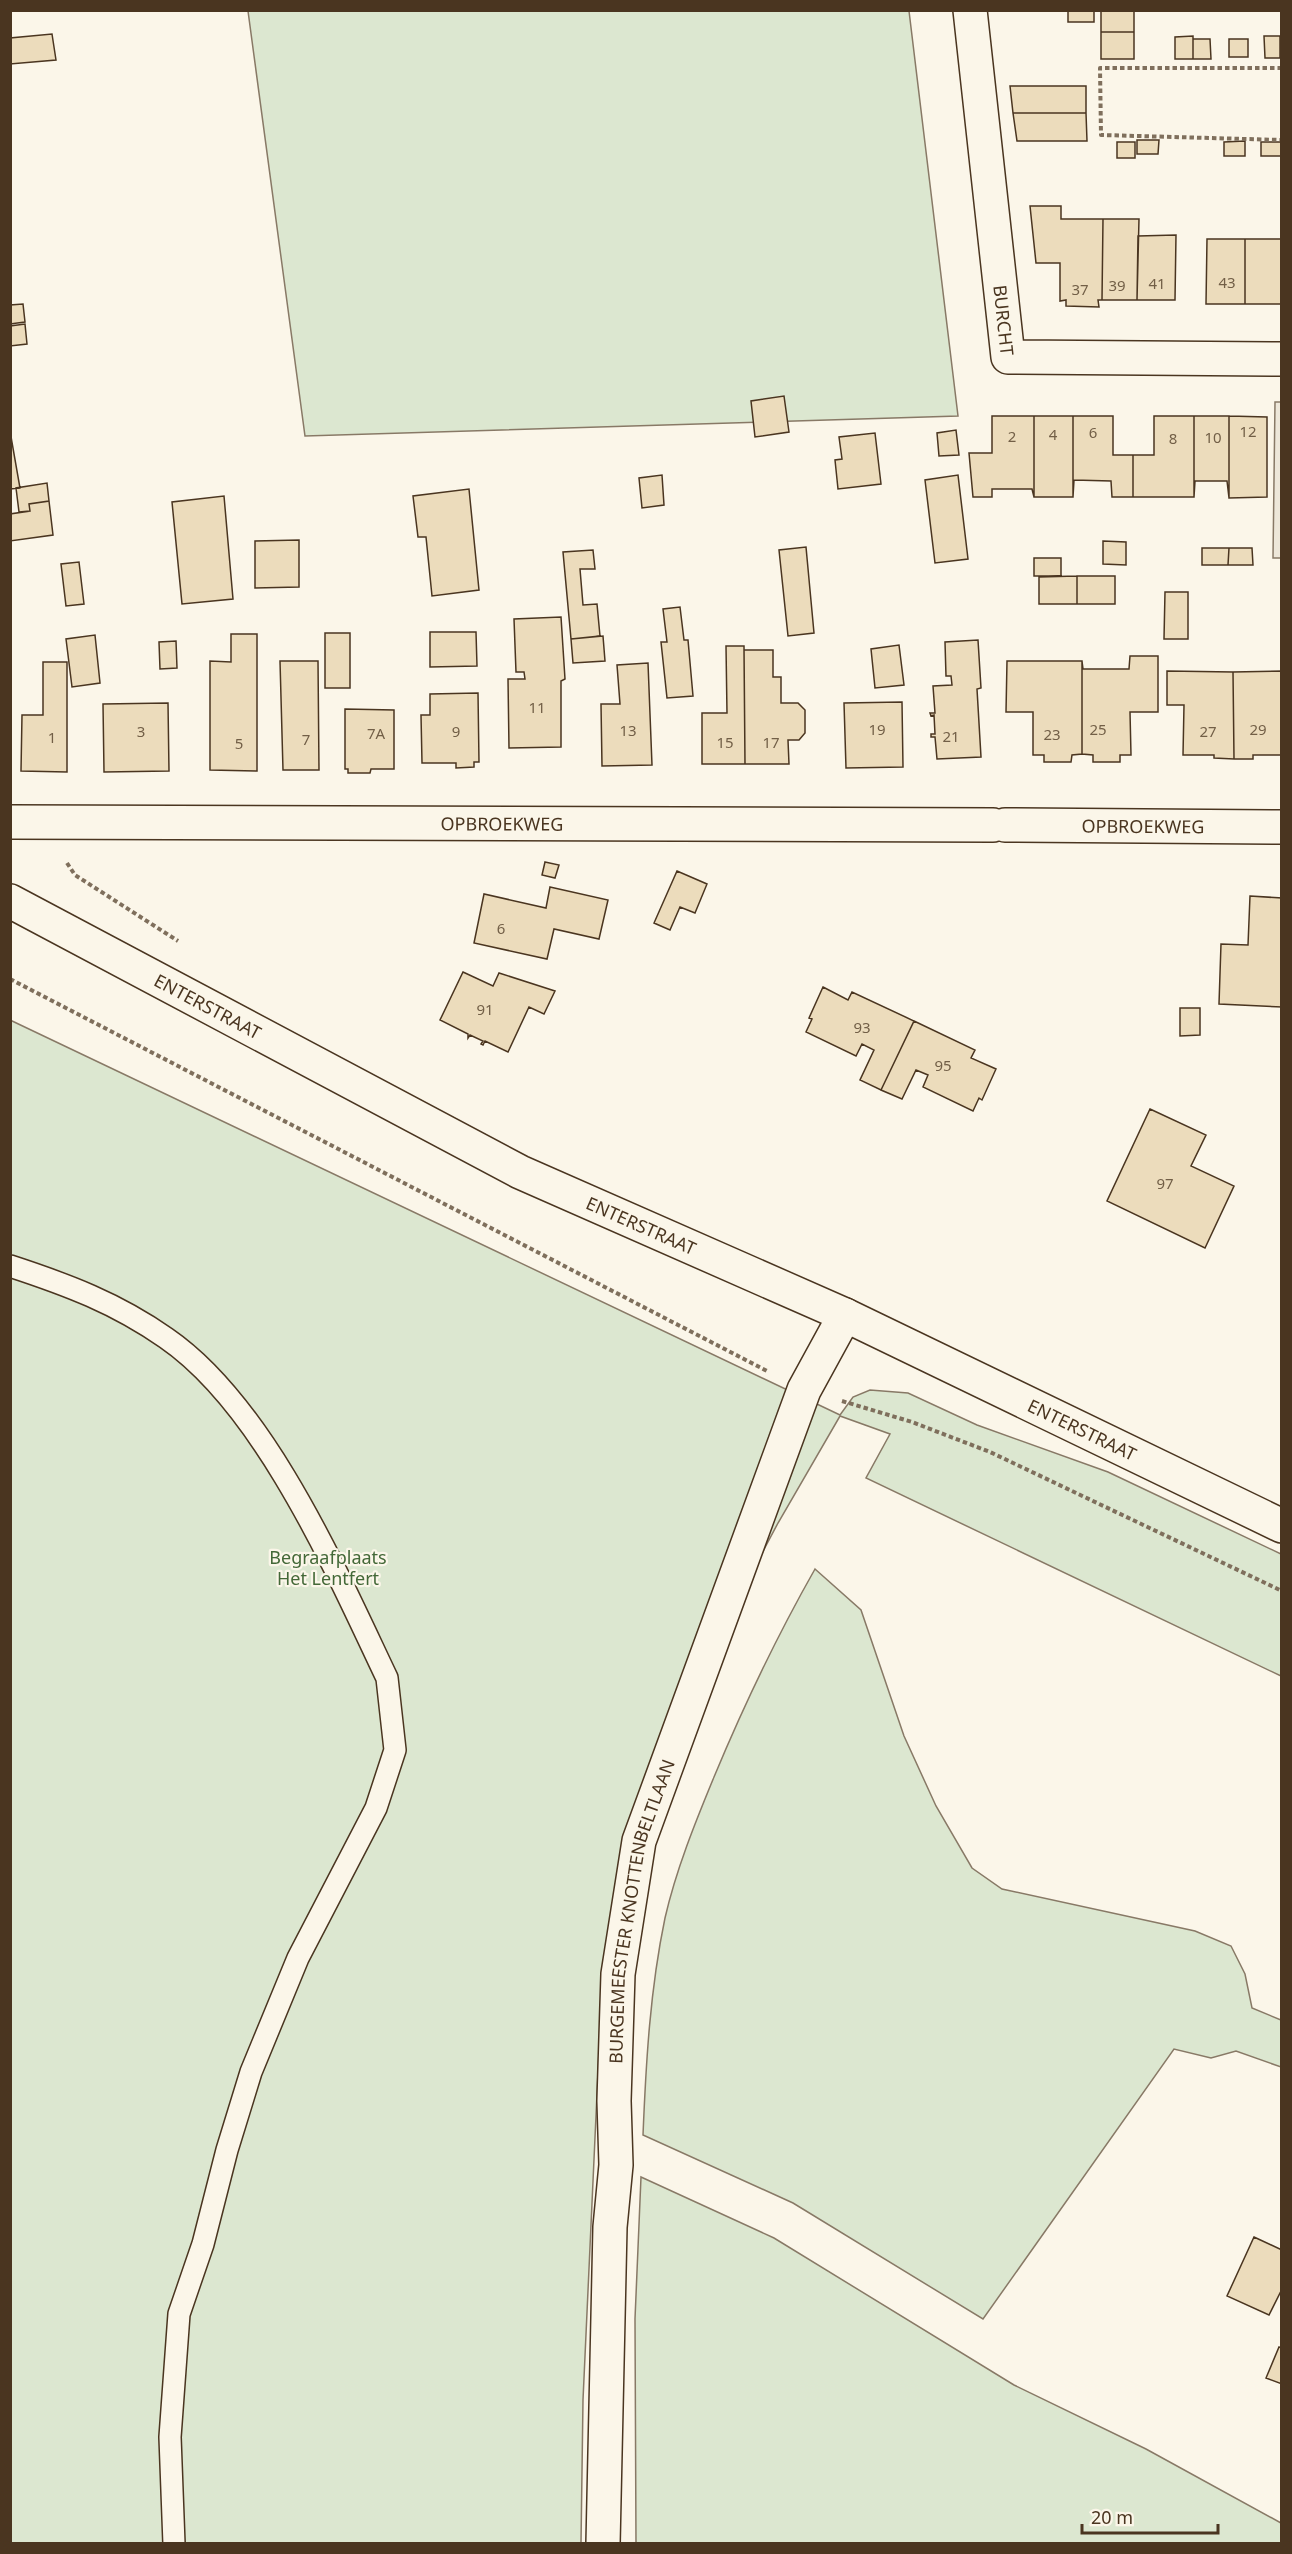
<svg xmlns="http://www.w3.org/2000/svg" width="1292" height="2554" viewBox="0 0 1292 2554" font-family="'Noto Sans',sans-serif">
<rect width="100%" height="100%" fill="#fbf6e9"/>
<path fill="#dce7d0" stroke="#887966" stroke-width="1.5" d="M248,11H909L958,416L305,436Z
M10,1020L840,1415L853,1397L870,1390L908,1393L977,1425L1108,1472L1281,1554V1676L866,1478L890,1434L840,1416L778,1523L717,1638L673,1742L599,2050L583,2400L581,2543H11Z
M815,1569L861,1610L904,1736L936,1806L972,1868L1002,1889L1195,1931L1231,1946L1245,1974L1252,2008L1281,2020V2067L1236,2051L1211,2058L1174,2049L983,2319L793,2203L643,2135C646,2062 650,1990 665,1918C676,1870 695,1823 714,1777C744,1705 777,1636 815,1569Z
M641,2177L774,2238L1014,2385L1146,2449L1281,2523V2543H636L635,2319Z"/>
<path fill="#ede7d9" stroke="#887966" stroke-width="1.5" d="M1275,402H1282L1281,558H1273Z"/>
<path fill="#ecdcbc" stroke="#4a3520" stroke-width="1.5" d="M1068,10H1094V22H1068Z
M1101,10H1134V32H1101Z
M1101,32H1134V59H1101Z
M52,34L56,60L10,64V38Z
M1193,36V59H1175V37Z
M1264,36H1280V58H1265Z
M1193,39H1210L1211,59H1193Z
M1229,39H1248V57H1229Z
M1010,86H1086V113H1013Z
M1013,113H1086L1087,141H1017Z
M1137,140H1159L1158,154H1137Z
M1245,141V156H1224V142Z
M1117,142H1135V158H1117Z
M1261,142H1282L1281,156H1261Z
M1030,206H1061V219H1103L1102,300H1098L1099,307L1066,306V300L1060,301V263H1036Z
M1103,219H1139L1137,300H1102Z
M1176,235L1175,300H1137L1138,236Z
M1207,239H1245V304H1206Z
M1245,239H1282V304H1245Z
M23,304L25,322L10,324V305Z
M25,324L27,344L10,346V326Z
M784,396L789,432L755,437L751,401Z
M992,416H1034V497L1032,489H992V497H973L969,453H992Z
M1034,416H1073V497H1034Z
M1073,416H1113V455H1133V497H1112L1111,481L1074,480L1073,497Z
M1154,416H1194V497H1133V455H1154Z
M1194,416H1229V498L1227,481H1195L1194,497Z
M1229,416L1267,417V497L1229,498Z
M956,430L959,455L939,456L937,433Z
M10,431L20,488L10,489Z
M875,433L881,484L838,489L835,460L842,459L839,437Z
M662,475L664,505L642,508L639,478Z
M958,475L968,559L935,563L925,480Z
M47,483L49,501L29,504L30,511L19,512L16,488Z
M469,489L479,590L432,596L426,537H418L413,496Z
M224,496L233,599L182,604L172,502Z
M49,501L53,535L10,541V514L30,511L29,504Z
M299,540V587L255,588V541Z
M1103,541L1126,542V565L1103,564Z
M806,547L814,633L788,636L779,550Z
M1202,548H1229L1228,565H1202Z
M1229,548H1252L1253,565H1228Z
M593,550L595,569H580L583,605L597,604L600,636L571,639L563,552Z
M1034,558H1061V576H1034Z
M79,562L84,604L66,606L61,564Z
M1077,576H1115V604H1077Z
M1077,576V604H1039V577Z
M1165,592H1188V639H1164Z
M680,607L684,640H688L693,696L667,698L661,642H667L663,609Z
M561,617L565,679L561,681V747L509,748L508,679H525L524,672H516L514,619Z
M430,632H476L477,666L430,667Z
M325,633H350V688H325Z
M231,634H257V771L210,770V661L231,662Z
M95,635L100,683L72,687L66,639Z
M603,636L605,661L573,663L571,639Z
M978,640L981,688L977,689L981,757L937,759L935,737H931V734H935L934,715L931,716L930,713H935L933,686L952,685L951,676H946L945,642Z
M176,641L177,668L160,669L159,642Z
M899,645L904,685L875,688L871,649Z
M726,646H744L745,764H702V713H727Z
M744,650H773V677H781V703H798L805,710V733L799,740H788L789,764H745Z
M1130,656H1158V712H1130L1131,755H1120V762H1093V755L1082,754V661L1083,669H1129Z
M280,661H318L319,770H283Z
M1007,661H1082V754L1072,755L1071,762H1044V755H1033V712H1006Z
M43,662H67V772L21,771L22,715H43Z
M648,663L652,765L602,766L601,704H620L617,665Z
M1167,671L1233,672L1234,759L1214,758V755H1183L1184,705H1167Z
M1282,671V755H1253V759H1234L1233,672Z
M478,693L479,762H474V767L456,768V763H422L421,715H430V694Z
M902,702L903,767L846,768L844,703Z
M168,703L169,771L104,772L103,704Z
M345,709L394,710V769H371L370,773H348V769H345Z
M545,862L559,865L555,878L542,875Z
M677,871L707,884L695,913L680,907L670,930L654,923Z
M550,887L608,900L599,939L554,929L547,959L474,943L484,894L546,908Z
M1250,896L1282,898V1007L1219,1004L1221,944L1248,945Z
M463,972L493,986L499,973L555,991L544,1014L529,1007L508,1052L485,1041L483,1045L481,1044L483,1041L470,1035L468,1038V1034L440,1020Z
M823,987L848,1000L852,992L914,1021L881,1090L860,1080L874,1050L862,1044L856,1056L806,1032L812,1019L809,1018Z
M1180,1008H1200V1035L1180,1036Z
M914,1021L975,1050L971,1058L996,1069L982,1100L979,1098L973,1111L923,1087L928,1075L916,1070L902,1099L881,1090Z
M1150,1109L1206,1135L1191,1166L1234,1186L1205,1248L1107,1201Z
M1254,2237L1282,2250V2289L1269,2315L1227,2296Z
M1279,2347L1282,2348V2384L1266,2378Z"/>
<g fill="none" stroke-linecap="round" stroke-linejoin="round">
<defs>
<path id="lane" d="M10,1266C68,1285 116,1303 166,1338C265,1406 336,1571 387,1678L395,1750L376,1808L298,1958L251,2072L227,2150L203,2244L179,2314L170,2437L174,2544"/>
<g id="street">
<path id="s1" d="M970,10L1008,357L1282,359"/>
<path id="s2" d="M10,822L993,825"/>
<path id="s3" d="M1005,825L1282,827"/>
</g>
<g id="secondary">
<path id="s4" d="M10,901L520,1172L845,1315L1282,1526"/>
<path id="s5" d="M603,2544L610,2227L616,2165L614,2101L618,1974L639,1841L804,1390L845,1315"/>
</g>
</defs>
<use href="#lane" stroke="#4a3520" stroke-width="24"/>
<use href="#street" stroke="#4a3520" stroke-width="36"/>
<use href="#secondary" stroke="#4a3520" stroke-width="36"/>
<path stroke="#7f6f5c" stroke-width="4" stroke-dasharray="4.5 3" stroke-linecap="butt" d="M1282,68H1100L1101,135L1282,140
M67,863L75,875L178,941
M10,979L769,1372
M842,1401L912,1422L990,1452L1282,1591"/>
<use href="#lane" stroke="#fbf6e9" stroke-width="21"/>
<use href="#street" stroke="#fbf6e9" stroke-width="33"/>
<use href="#secondary" stroke="#fbf6e9" stroke-width="33"/>
</g>
<g text-anchor="middle" dominant-baseline="central" stroke-width="4.5" stroke-linejoin="round" paint-order="stroke">
<g font-size="15" fill="#725f47">
<text x="1227" y="282">43</text>
<text x="1157" y="283">41</text>
<text x="1117" y="285">39</text>
<text x="1080" y="289">37</text>
<text x="1248" y="431">12</text>
<text x="1093" y="432">6</text>
<text x="1053" y="434">4</text>
<text x="1012" y="436">2</text>
<text x="1213" y="437">10</text>
<text x="1173" y="438">8</text>
<text x="537" y="707">11</text>
<text x="877" y="729">19</text>
<text x="1098" y="729">25</text>
<text x="1258" y="729">29</text>
<text x="628" y="730">13</text>
<text x="141" y="731">3</text>
<text x="456" y="731">9</text>
<text x="1208" y="731">27</text>
<text x="376" y="733">7A</text>
<text x="1052" y="734">23</text>
<text x="951" y="736">21</text>
<text x="52" y="737">1</text>
<text x="306" y="739">7</text>
<text x="725" y="742">15</text>
<text x="771" y="742">17</text>
<text x="239" y="743">5</text>
<text x="501" y="928">6</text>
<text x="485" y="1009">91</text>
<text x="862" y="1027">93</text>
<text x="943" y="1065">95</text>
<text x="1165" y="1183">97</text>
</g>
<g font-size="18" fill="#4a3520" stroke="#fbf6e9">
<text stroke="none"><textPath href="#s1" startOffset="312">BURCHT</textPath></text>
<text stroke="none"><textPath href="#s2" startOffset="492">OPBROEKWEG</textPath></text>
<text stroke="none"><textPath href="#s3" startOffset="138">OPBROEKWEG</textPath></text>
<text stroke="none"><textPath href="#s4" startOffset="224">ENTERSTRAAT</textPath></text>
<text stroke="none"><textPath href="#s4" startOffset="710">ENTERSTRAAT</textPath></text>
<text stroke="none"><textPath href="#s4" startOffset="1196">ENTERSTRAAT</textPath></text>
<text stroke="none"><textPath href="#s5" startOffset="636">BURGEMEESTER KNOTTENBELTLAAN</textPath></text>
</g>
<g font-size="18" fill="#436837" stroke="#fbf6e9">
<text x="328" y="1557">Begraafplaats<tspan x="328" dy="21">Het Lentfert</tspan></text>
</g>
</g>
<rect width="1292" height="2554" fill="none" stroke="#4a3520" stroke-width="24"/>
<path d="M1082 2524v9h136v-9" fill="none" stroke="#4a3520" stroke-width="3"/>
<text x="1091" y="2524" font-size="18" fill="#4a3520" stroke="#fbf6e9" stroke-width="4.5" paint-order="stroke">20 m</text>
</svg>
